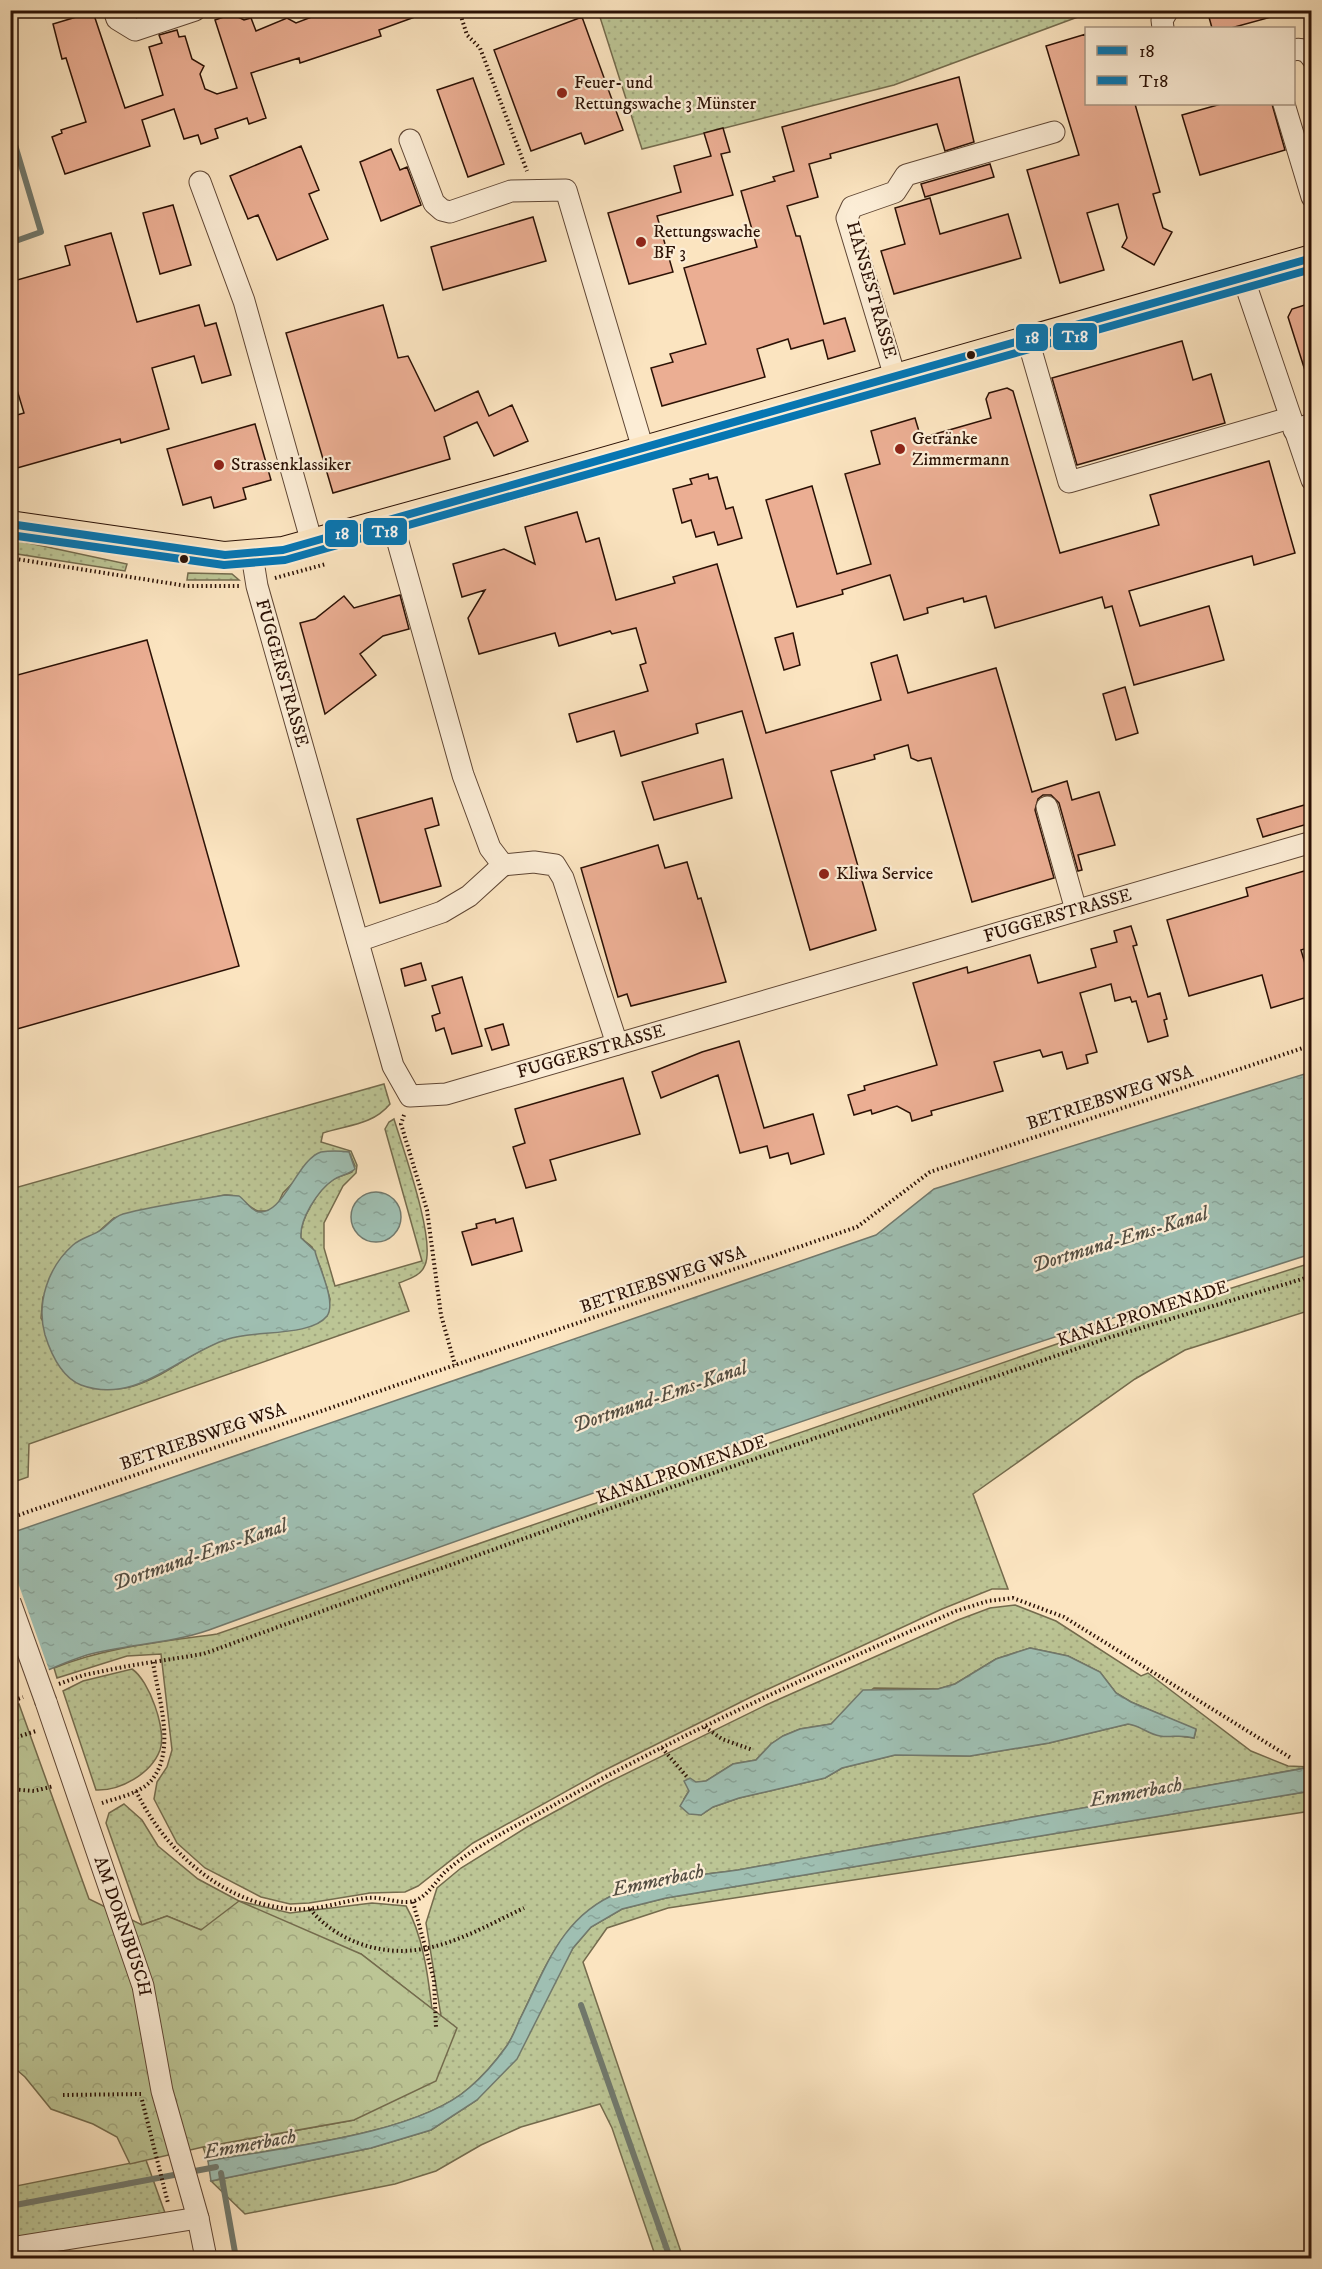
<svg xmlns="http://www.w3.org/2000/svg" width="1322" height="2269" viewBox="0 0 1322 2269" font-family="'IM FELL DW Pica',serif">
<defs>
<pattern id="grass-dots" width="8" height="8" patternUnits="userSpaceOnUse" patternTransform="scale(1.5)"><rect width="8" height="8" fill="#bcc595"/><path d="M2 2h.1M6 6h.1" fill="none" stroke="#a2a87f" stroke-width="1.8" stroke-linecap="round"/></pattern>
<pattern id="forest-crowns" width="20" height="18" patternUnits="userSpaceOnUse" patternTransform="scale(1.5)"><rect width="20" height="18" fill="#bcc595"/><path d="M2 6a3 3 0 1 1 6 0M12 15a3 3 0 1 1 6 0" fill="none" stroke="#a2a87f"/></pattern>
<pattern id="water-ripples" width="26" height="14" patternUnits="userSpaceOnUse" patternTransform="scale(1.5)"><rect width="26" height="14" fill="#9fbfb2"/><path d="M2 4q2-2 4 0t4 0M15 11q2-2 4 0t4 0" fill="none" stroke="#89a398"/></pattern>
</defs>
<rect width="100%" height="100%" fill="#fbe4c0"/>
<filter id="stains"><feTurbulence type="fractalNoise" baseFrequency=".00333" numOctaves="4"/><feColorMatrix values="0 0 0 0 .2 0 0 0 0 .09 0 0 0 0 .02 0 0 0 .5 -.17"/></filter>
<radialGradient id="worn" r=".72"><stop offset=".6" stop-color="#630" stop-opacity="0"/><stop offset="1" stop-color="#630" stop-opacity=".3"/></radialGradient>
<path fill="url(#grass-dots)" stroke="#746b4d" stroke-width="1.5" fill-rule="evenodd" d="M598,11V10L1094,11L894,85L642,149Z
M10,539L127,564L125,571L11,553Z
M188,573L232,574L239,580H187Z
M384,1084L390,1104C373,1125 347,1125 323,1133L321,1142L351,1151L357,1165L356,1173L343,1186L324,1223V1248L335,1286L422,1261L385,1129L389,1122L394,1119C403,1149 436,1240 425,1265C421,1276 409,1279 399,1283L409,1311L29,1444L28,1477L11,1483V1189ZM323,1152H349L355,1166L352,1172C346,1175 339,1176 334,1179C318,1189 299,1220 301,1238L312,1247L321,1269L330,1299L327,1316C295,1339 261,1327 225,1339C191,1351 165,1378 130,1387C113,1391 97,1388 80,1384L41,1318L43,1297L97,1233L114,1218L225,1195C242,1194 245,1206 258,1211H269L277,1206L283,1193Z
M1311,1263V1310L1185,1350L1135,1379L973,1494L1008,1589H992L942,1609L753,1696L599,1773L473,1843L418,1886L405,1892L370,1893L309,1903L290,1904L261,1897L205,1868L177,1843L154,1799L157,1782L167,1767L172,1750L161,1654L127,1656L57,1678L54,1668C107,1647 161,1642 217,1634L1083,1335Z
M1015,1605L1056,1621L1141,1676L1148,1673L1251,1751L1288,1766L1311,1767L738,1870C699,1876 654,1877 618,1893C562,1917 545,1968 520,2019C516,2028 512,2039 506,2047C496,2061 482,2077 469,2088C416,2135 278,2148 208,2161L203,2147L354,2120L456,2028L441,2016L426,1923L437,1888L461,1868L527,1827L605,1784L766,1705L958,1620L990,1608ZM1030,1648L1068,1656L1100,1672L1116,1693L1131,1702L1196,1730L1194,1738L1149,1732L1141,1726L1128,1724L1049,1743L970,1756L895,1755L842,1768L825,1778L739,1798L713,1807L701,1815L684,1799L689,1791L687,1784L706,1781L733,1764L756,1760L771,1744L783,1736L800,1729L831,1724L874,1688L938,1689L955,1684L996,1659Z
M132,1669C149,1680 167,1730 160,1750C151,1774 120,1791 96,1790L63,1691L83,1681Z
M1311,1791V1811L668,1908L607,1928L583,1962L683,2258H656L612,2128L600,2104L521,2127L481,2145L436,2171L395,2184L245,2214L211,2181L371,2148L431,2130L477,2100L546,1997L573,1948L591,1927L622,1909L666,1898Z
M124,1804L142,1820L158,1846L198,1879L239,1901L290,1913L372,1903L406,1906C423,1935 428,1976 432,2009L361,1954L201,1930L167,1916L142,1925L106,1823L109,1813Z
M146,2160L165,2213L11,2238V2187Z"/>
<path fill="url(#forest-crowns)" stroke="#746b4d" stroke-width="1.5" d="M19,1704L89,1899L142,1925L167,1916L201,1930L239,1901L361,1954L457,2028L436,2081L354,2120L203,2147L130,2164L117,2137L93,2124L51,2109L25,2077L11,2065L10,1708Z"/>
<path fill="url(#water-ripples)" stroke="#71796d" stroke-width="1.5" d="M1311,1072V1254C941,1372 573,1497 209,1630C169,1644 128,1644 87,1655C61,1663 36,1676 11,1686V1533L876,1235L934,1189Z
M349,1152L355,1169C348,1175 340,1175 333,1180C318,1190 299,1220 301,1238L315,1251C318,1266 337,1302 327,1316C311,1337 254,1330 228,1339C179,1354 137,1406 81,1385C61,1377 51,1354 45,1335C36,1303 48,1267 73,1245C81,1238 92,1236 101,1230C109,1224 113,1217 123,1214C156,1205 192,1201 225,1195L239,1196C245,1200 249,1208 256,1211C282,1220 297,1159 321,1152C328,1151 341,1151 349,1152Z
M351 1217a25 25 0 1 1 50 0a25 25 0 1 1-50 0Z
M1030,1648L1068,1656L1100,1672L1116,1693L1131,1702L1196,1729L1194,1738C1180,1734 1171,1738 1160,1736C1148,1734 1141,1726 1128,1724L1049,1743L970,1756L895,1755L842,1768L825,1778L739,1798L713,1807L701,1815L689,1814L680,1806L689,1791L684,1781L690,1778L696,1782L706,1781L733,1764L756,1760L771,1744L783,1736L800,1729L831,1724L863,1690L938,1689L955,1684L996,1659Z
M1311,1767V1791L666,1898L622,1909L591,1927L573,1948L517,2059L477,2100L431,2130L371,2148L211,2181L208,2161C278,2148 416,2135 469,2088C482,2077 496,2061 506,2047C512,2039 516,2028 520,2019C546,1968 561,1916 618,1893C655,1877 699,1876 738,1870Z"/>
<path fill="#fbe4c0" d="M11,1563L50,1673L18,1686L10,1666Z"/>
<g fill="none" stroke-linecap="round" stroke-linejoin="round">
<path stroke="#71796d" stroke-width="6" d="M10,128L41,232L10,243
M581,2005L670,2258
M221,2173L236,2258
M10,2206L216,2167"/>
</g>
<path fill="#ebae93" stroke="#2b1105" stroke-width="1.5" d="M330,10H426V13L379,30L381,36L300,63L299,58L251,73L266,118L249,124L247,118L215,129L218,138L201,144L198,135L184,139L174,109L142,120L150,146L65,174L52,137L62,133L61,130L86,122L66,58L62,59L53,24L93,12L125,108L163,95L149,47L162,43L159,35L177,30L179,37L185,36L192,59L204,66L200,74L205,89L217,94L237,88L215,20L232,14L244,20L251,18L256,31L287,18L296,23Z
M1207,10H1277L1278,15L1231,28H1212Z
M582,17L623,130L585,144L581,133L531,151L494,50Z
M1086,34V104H1135L1160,192L1153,194L1163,228L1172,232L1154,265L1122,247L1127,238L1118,204L1087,213L1104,270L1060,283L1027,170L1079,155L1046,46Z
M959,77L974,142L945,151L937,124L830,154L831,158L809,164L818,197L787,206L796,236H800L824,324L845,318L855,351L828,359L823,340L791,349L788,339L757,349L765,377L662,406L651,368L673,362L670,354L706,344L684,268L757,247L741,191L775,181L773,177L794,171L782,127Z
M473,78L504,164L468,177L437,90Z
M1221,104H1272L1285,150L1200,175L1182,115Z
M723,128L730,152L721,154L733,195L657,216L673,272L629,284L608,213L681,192L674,166L711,156L704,133Z
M301,146L319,190L309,194L328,239L277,260L258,215L248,219L230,176Z
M391,149L400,170L407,167L421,205L381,221L360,162Z
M990,164L994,177L925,197L921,184Z
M930,198L940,234L1008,214L1021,258L894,294L881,251L905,244L895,208Z
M173,205L191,265L160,274L143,213Z
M533,217L546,261L443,290L431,247Z
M111,233L137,322L199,305L205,326L216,323L231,375L202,383L194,356L152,368L169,429L121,443L120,439L10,470V417L24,413L10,367V282L70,265L65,246Z
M1311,303V380H1308L1288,317L1292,309Z
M383,305L398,358L408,356L435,411L478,391L489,416L512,405L528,441L494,456L477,422L444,437L450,459L333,493L286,333Z
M1182,341L1193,380L1211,374L1225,423L1077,465L1052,378Z
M1007,388L1013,391L1060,553L1159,525L1150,495L1269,461L1295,553L1254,565L1252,556L1129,591L1140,626L1209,606L1224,660L1134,685L1112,606L1105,608L1102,597L995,628L986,596L964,602L963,598L927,608L928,613L904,620L890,575L842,590L843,594L797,607L766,500L812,486L837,574L871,564L845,474L880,464L871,431L915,418L921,438L991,418L986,399L989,393Z
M255,424L271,480L243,488L246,499L214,508L211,497L183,505L167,449Z
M708,474L709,479L717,477L726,509L733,507L742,538L718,545L714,532L696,537L691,520L682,523L673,489L692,484L690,479Z
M577,512L586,542L599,538L616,600L675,583L673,577L717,564L766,733L881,700L871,663L897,655L908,693L996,668L1032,792L1067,781L1072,800L1099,792L1115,845L1078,855L1082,870L1078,871L1059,803L1051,795H1043L1038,799L1035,810L1054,878L972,902L931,758L918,761L911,758L908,745L874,755L875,759L831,771L876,930L810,950L742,711L696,724L698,733L621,756L614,731L577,742L569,714L648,691L640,665L646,663L636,628L612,634L610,631L559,646L555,633L479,654L468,618L485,590L462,597L453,564L504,549L535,564L525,527Z
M400,595L409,629L383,636L360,654L376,675L325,714L300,623L315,619L344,596L354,608Z
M793,633L800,665L784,670L775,638Z
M147,640L239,966L10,1031V677Z
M1125,687L1138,733L1116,740L1103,694Z
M723,759L732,798L654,820L642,782Z
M432,798L439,825L425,829L441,886L380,903L357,819Z
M1311,803V823L1263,837L1257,819Z
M658,845L665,868L687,862L698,899L701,898L726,982L631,1006L627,994L618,997L581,868Z
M1311,869V947L1301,950L1311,984V996L1271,1008L1262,975L1189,996L1167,920L1248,896L1246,888Z
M1131,926L1137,945L1133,946L1148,997L1160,993L1167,1019L1164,1020L1168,1036L1148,1042L1136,1001L1132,1002L1130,997L1115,1001L1111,984L1080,993L1097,1052L1086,1055L1088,1063L1067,1069L1062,1052L1043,1057L1040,1050L994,1062L1003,1091L931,1111L932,1115L912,1121L910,1113L897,1106L872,1114L871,1110L854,1115L848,1095L865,1090L864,1086L937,1065L913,983L967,967L968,973L1030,955L1038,983L1096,967L1091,949L1117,942L1114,931Z
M421,963L426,980L405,986L401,969Z
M462,977L482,1046L452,1054L444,1028L436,1031L432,1016L440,1013L432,986Z
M503,1024L509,1045L492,1050L485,1029Z
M739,1041L764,1128L813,1114L824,1154L791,1164L788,1153L770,1158L767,1146L740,1153L718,1075L661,1098L652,1072L702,1052Z
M623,1078L640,1134L550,1160L556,1180L526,1188L513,1147L525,1143L515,1109Z
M513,1218L522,1251L472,1265L462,1232L477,1228L476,1224L495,1219L496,1223Z"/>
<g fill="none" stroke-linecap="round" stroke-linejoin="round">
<defs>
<g id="minor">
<path d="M114,10L117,19L135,30L195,10"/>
<path d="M1163,28L1162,20L1168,10"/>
<path d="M1294,50C1301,48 1308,51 1312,58"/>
<path d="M1284,104L1312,197"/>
<path d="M410,140L434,203L442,210L450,212L511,191L566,190L643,449"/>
<path d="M200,182L244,301L312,543"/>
<path d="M1243,277L1312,480"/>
<path d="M1028,340L1069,482L1290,418"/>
<path d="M895,377L847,218L852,207L895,192L906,175L1054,132"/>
<path d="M1294,430L1312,424"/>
<path d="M392,521L463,775L490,848L503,865L534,862L555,865L563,878L617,1044"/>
<path id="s1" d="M252,555L257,586L393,1066L410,1096L446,1094L1312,842"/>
<path d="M1047,807L1076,910"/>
<path d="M358,941L442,912L469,896L503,865"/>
<path id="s2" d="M46,1702L143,1986L162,2091L198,2218L206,2258"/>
<path d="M10,2248L198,2218"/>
</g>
<path id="major" d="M10,524L225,555L283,550L508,488L1312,258"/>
</defs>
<use href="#minor" stroke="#5f4634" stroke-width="23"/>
<use href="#major" stroke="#2b1105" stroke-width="28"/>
<path stroke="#2b1105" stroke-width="4" stroke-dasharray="1.5 3" stroke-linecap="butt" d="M459,10L467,35L480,48L527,171
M10,558L187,586H239
M275,578L326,564
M404,1115L401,1124L427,1210L441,1315L455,1365
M10,1518L857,1227L930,1172L1312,1045
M59,1684L84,1675L128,1666L203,1654L570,1522L1111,1337L1312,1276
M10,1702L23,1697
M705,1727L722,1739L753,1750
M10,1736L11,1739L36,1731
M662,1748L688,1778
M10,1789L34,1791L54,1786
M136,1791C165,1851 223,1904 292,1909C317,1911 342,1901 367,1898C382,1896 400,1905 414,1901C427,1897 436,1881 445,1872C477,1844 517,1826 554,1805C684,1732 820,1671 956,1611L988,1601L1013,1598L1064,1617L1291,1758
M102,1803C117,1798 137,1794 149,1783C178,1753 158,1698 153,1662
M413,1902L434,1980L436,2028
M310,1909C323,1925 340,1936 358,1943C420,1966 469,1934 524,1908
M63,2095L143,2094
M142,2100L168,2203"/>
<use href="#minor" stroke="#fcedd6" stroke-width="21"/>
<use href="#major" stroke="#fbe4c0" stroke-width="26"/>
<defs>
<path id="minor-bridge" d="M10,1602L46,1702"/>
</defs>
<use href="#minor-bridge" stroke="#5f4634" stroke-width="23" stroke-linecap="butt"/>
<use href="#minor-bridge" stroke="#fcedd6" stroke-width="21"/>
<defs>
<path id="bus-1" d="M10,524L225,555L283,550L1312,258"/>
<path id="bus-2" d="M10,535L224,565L285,560L1312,269"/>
</defs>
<use href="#bus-1" stroke="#fcedd6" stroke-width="12"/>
<use href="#bus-2" stroke="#fcedd6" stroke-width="12"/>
<use href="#bus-1" stroke="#0776b2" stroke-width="8"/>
<use href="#bus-2" stroke="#0776b2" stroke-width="8"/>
</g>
<g fill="#8f2418" stroke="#fcedd6" stroke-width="2">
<circle cx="562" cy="93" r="6"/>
<circle cx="641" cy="242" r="6"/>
<circle cx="900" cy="449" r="6"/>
<circle cx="219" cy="465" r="6"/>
<circle cx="824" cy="874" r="6"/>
</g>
<g fill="#2b1105" stroke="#fcedd6" stroke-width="2">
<circle cx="971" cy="355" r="5"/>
<circle cx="184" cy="559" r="5"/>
</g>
<g text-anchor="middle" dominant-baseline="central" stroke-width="4.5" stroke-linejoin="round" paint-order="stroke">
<g font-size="18" fill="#2b1105" stroke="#fcedd6" text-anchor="start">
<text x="574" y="83">Feuer- und<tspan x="574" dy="21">Rettungswache 3 Münster</tspan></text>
<text x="653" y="232">Rettungswache<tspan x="653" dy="21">BF 3</tspan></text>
<text x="912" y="439">Getränke<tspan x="912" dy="21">Zimmermann</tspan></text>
<text x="231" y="465">Strassenklassiker</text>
<text x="836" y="874">Kliwa Service</text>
</g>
<g font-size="18" fill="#2b1105" stroke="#fcedd6">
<text transform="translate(871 290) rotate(74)">HANSESTRASSE</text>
<text stroke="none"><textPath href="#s1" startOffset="122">FUGGERSTRASSE</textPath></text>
<text stroke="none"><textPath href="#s1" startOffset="1238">FUGGERSTRASSE</textPath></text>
<text stroke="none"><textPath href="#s1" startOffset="752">FUGGERSTRASSE</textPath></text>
<text transform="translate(1110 1098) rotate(-18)">BETRIEBSWEG WSA</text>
<text transform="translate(663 1280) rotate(-19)">BETRIEBSWEG WSA</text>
<text transform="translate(1143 1314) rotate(-18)">KANALPROMENADE</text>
<text transform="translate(203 1437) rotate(-19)">BETRIEBSWEG WSA</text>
<text transform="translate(682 1470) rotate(-19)">KANALPROMENADE</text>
<text stroke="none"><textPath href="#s2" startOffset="237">AM DORNBUSCH</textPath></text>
</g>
<g font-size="20" font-style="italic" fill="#544e42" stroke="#fcedd6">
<text transform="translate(1120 1240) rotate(-17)">Dortmund-Ems-Kanal</text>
<text transform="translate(660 1397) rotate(-19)">Dortmund-Ems-Kanal</text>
<text transform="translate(200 1555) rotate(-19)">Dortmund-Ems-Kanal</text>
<text transform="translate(1136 1793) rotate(-10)">Emmerbach</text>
<text transform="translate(658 1881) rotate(-12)">Emmerbach</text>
<text transform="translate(250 2145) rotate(-10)">Emmerbach</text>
</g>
</g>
<g stroke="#fcedd6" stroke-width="2">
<rect x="1052" y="322" width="46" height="29" rx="6" fill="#0776b2"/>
<rect x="1015" y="323" width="34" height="29" rx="6" fill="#0776b2"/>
<rect x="362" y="517" width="46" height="29" rx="6" fill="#0776b2"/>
<rect x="324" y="519" width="35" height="29" rx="6" fill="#0776b2"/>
</g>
<g font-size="16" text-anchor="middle" font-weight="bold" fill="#fff">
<text x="1075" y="342">T18</text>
<text x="1032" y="343">18</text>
<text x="385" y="537">T18</text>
<text x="342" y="539">18</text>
</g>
<rect width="1322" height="2269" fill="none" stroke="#fbe4c0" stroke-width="36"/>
<rect x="12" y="12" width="1298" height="2245" fill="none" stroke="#2b1105" stroke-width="3"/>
<rect x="18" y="18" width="1286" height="2233" fill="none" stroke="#2b1105" stroke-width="1.5"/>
<rect x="1085" y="27" width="210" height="78" fill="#fcedd6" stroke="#a89582" stroke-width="1.5"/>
<rect x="1097" y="46" width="30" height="9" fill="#0776b2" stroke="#a89582" stroke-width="1.5"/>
<text x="1139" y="57" font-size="18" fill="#2b1105">18</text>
<rect x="1097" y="76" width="30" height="9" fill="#0776b2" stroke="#a89582" stroke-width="1.5"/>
<text x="1139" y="87" font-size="18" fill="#2b1105">T18</text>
<rect width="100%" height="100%" filter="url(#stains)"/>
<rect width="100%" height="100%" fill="url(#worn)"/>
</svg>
